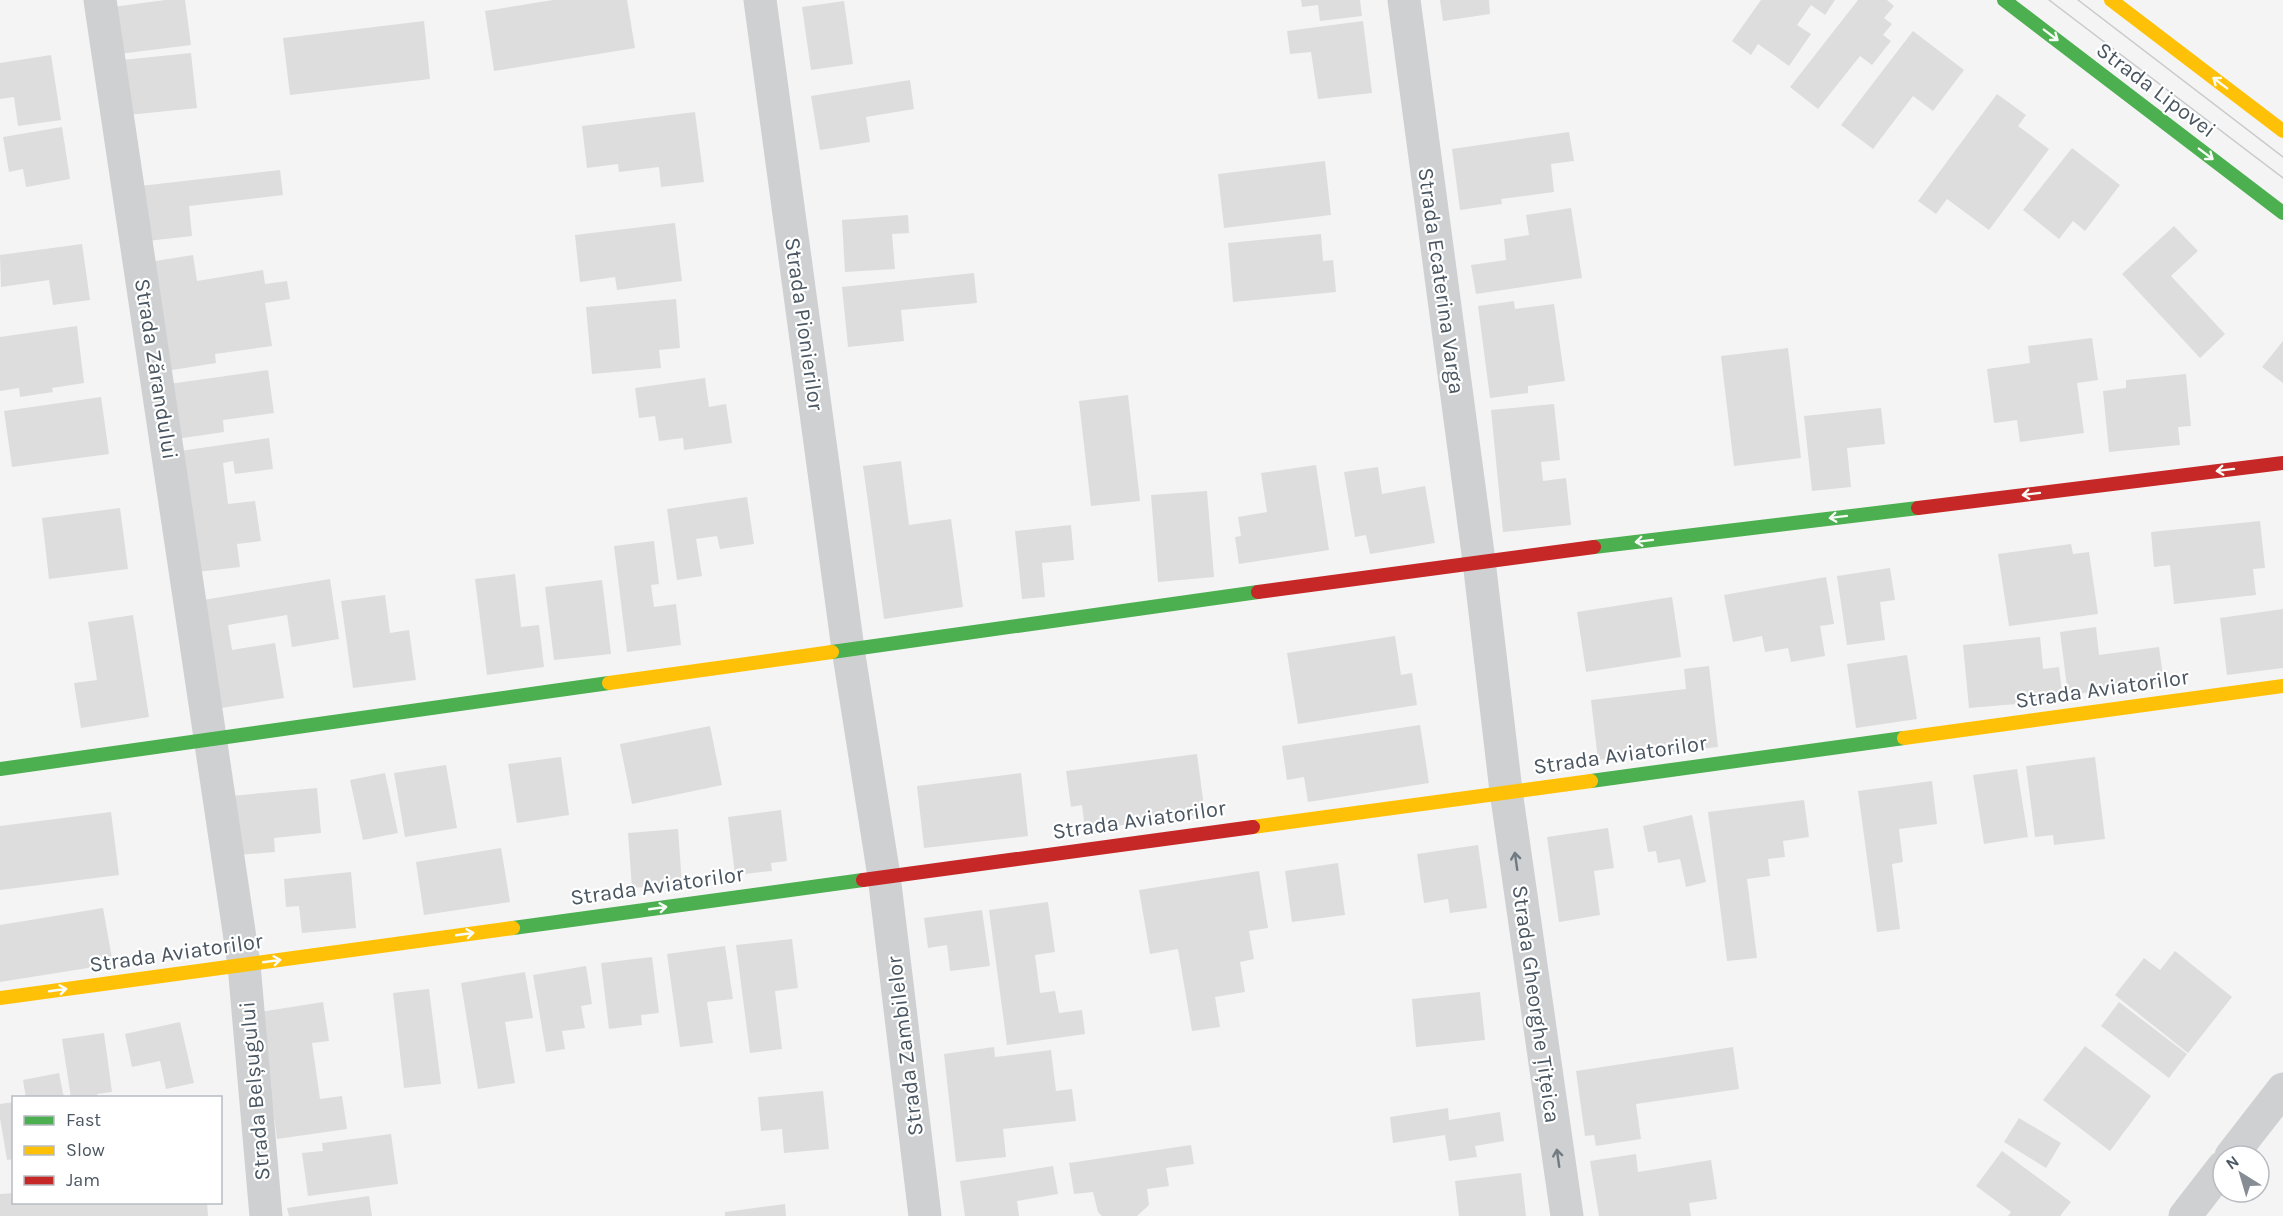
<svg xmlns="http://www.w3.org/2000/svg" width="2283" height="1216" viewBox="0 0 2283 1216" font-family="Karla,sans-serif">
<rect width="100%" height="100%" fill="#f4f4f4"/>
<path fill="#ddddde" d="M165,0H185L191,45L119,54L113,7Z
M553,0H627L635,48L494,71L485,11Z
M1301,0H1360L1362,16L1320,21L1318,5L1302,7Z
M1440,0H1489L1490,14L1443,21Z
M1761,0H1835L1825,15L1811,5L1797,25L1811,34L1789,66L1758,44L1751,55L1732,41Z
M1858,0H1887L1894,6L1884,18L1892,24L1883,35L1891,41L1872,65L1860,56L1818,109L1790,87Z
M844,1L853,64L811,70L802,7Z
M424,21L430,79L290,95L283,38Z
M1363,21L1372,93L1318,99L1311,52L1290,54L1287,31Z
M1913,31L1964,70L1933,111L1913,96L1873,149L1841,125Z
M191,53L197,108L128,115L122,60Z
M51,55L61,120L18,126L14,97L0,99V63Z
M910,80L914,109L866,117L870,142L820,150L811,96Z
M1997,94L2026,115L2018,126L2049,149L1989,230L1947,199L1936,214L1918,201Z
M695,112L704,182L661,187L659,167L619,172L618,164L587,168L582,126Z
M62,127L70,179L26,187L23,169L9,172L3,137Z
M1569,132L1574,161L1551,164L1554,192L1501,199L1502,204L1460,210L1452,149Z
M2072,148L2120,185L2085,231L2073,221L2059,239L2023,210Z
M1325,161L1331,215L1224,228L1218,174Z
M280,170L283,195L189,206L192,236L147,241L140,186Z
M1571,208L1582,278L1476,294L1471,265L1506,260L1504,239L1529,235L1526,215Z
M908,215L909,233L892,234L895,269L845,272L842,220Z
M675,223L682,281L617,290L615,277L580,282L575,235Z
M2174,226L2198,251L2171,276L2225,334L2200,358L2122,274Z
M1321,234L1323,261L1333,260L1336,292L1233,302L1228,243Z
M82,244L90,300L53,305L49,280L1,287L0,255Z
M193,255L197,281L263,270L265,284L287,281L290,299L265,303L272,346L215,354L216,363L166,371L149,262Z
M974,273L977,303L901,310L904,341L848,347L842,287Z
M676,299L680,348L659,350L661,368L592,374L586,307Z
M1514,301L1515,309L1554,304L1565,381L1528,386V393L1490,398L1478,306Z
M77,326L84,383L52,388L53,392L20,397L19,388L0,391V337Z
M2092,338L2098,380L2077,383L2084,433L2020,442L2017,420L1994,423L1987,369L2030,363L2028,346Z
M2283,341V383L2262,367Z
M1788,348L1801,458L1734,466L1721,356Z
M268,370L274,413L223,420L224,432L176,439L169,384Z
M2186,374L2191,426L2178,427L2180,445L2109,452L2103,391L2126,388V380Z
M705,378L709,407L726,404L732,443L684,450L683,438L659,441L655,416L639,418L635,388Z
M1128,395L1140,501L1091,506L1079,401Z
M101,397L109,454L12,467L4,411Z
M1554,404L1560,460L1541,462L1543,481L1566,478L1571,525L1503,532L1491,410Z
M1881,408L1885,444L1847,448L1851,487L1812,491L1804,416Z
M269,438L273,469L235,474L233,461L223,463L228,504L255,501L261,541L237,544L240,567L197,572L180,451Z
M901,461L909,525L951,519L963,607L884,619L863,466Z
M1316,465L1329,550L1239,564L1235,537L1241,536L1238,517L1267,512L1261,473Z
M1378,467L1382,494L1425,486L1435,543L1370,554L1366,535L1355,537L1344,472Z
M1207,491L1214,577L1158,582L1151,495Z
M747,497L754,544L720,549L717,536L696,539L702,576L677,580L667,509Z
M120,508L128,569L49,579L42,518Z
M2260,521L2265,568L2253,569L2256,595L2174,604L2170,565L2154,567L2151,532Z
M1071,525L1074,560L1042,563L1045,597L1022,599L1015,531Z
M654,541L659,584L651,585L654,607L676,604L681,645L627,652L614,546Z
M2071,544L2073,554L2089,552L2098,614L2009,626L1998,554Z
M1890,568L1895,600L1880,602L1885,640L1847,645L1837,576Z
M515,574L521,627L539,625L544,667L487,675L475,579Z
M1826,577L1834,624L1820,626L1825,656L1791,662L1788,648L1765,652L1762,636L1733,642L1724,595Z
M330,579L339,639L292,647L287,615L228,625L232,650L275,643L284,698L215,709L197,601Z
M602,580L611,654L554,660L545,587Z
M385,595L390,633L409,630L416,680L353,688L341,601Z
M1672,597L1681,657L1586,672L1577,612Z
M2283,609V668L2227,675L2220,618Z
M133,615L149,717L81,728L74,683L97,680L88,622Z
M2096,627L2099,655L2159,647L2164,683L2068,695L2060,632Z
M1395,636L1401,675L1412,673L1417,705L1298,724L1287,653Z
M2040,637L2043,669L2059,667L2063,700L1969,708L1963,645Z
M1907,655L1917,719L1856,728L1847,664Z
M1709,666L1718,747L1598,760L1591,700L1686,689L1684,669Z
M1420,725L1429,783L1308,802L1304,777L1287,780L1282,746Z
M710,726L722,785L632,804L620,744Z
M1197,754L1205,814L1085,830L1082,805L1071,807L1066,771Z
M561,757L569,815L517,823L508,764Z
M2095,757L2105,839L2054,845L2053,835L2035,837L2026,766Z
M446,765L457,828L405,837L394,773Z
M2017,769L2028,837L1984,844L1973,775Z
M385,773L398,833L363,840L350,780Z
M1021,773L1028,836L924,848L917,786Z
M1932,781L1937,824L1899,829L1903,862L1892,864L1900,929L1877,932L1858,791Z
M317,788L321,833L274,838L275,852L237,855L231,796Z
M1804,800L1809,837L1783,841L1785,857L1768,859L1770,876L1747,879L1757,958L1727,961L1708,812Z
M781,810L787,861L771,863L772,871L735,875L728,817Z
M111,812L119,875L0,890V826Z
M1692,815L1706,882L1686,887L1680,859L1658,863L1656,851L1648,852L1643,826Z
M1608,828L1614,868L1594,871L1600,915L1559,922L1547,837Z
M678,829L682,884L632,888L628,833Z
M1478,845L1487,908L1450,913L1448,899L1424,903L1417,854Z
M501,848L510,902L424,915L416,862Z
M1338,863L1345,915L1292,922L1285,871Z
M1259,871L1268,928L1249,931L1254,959L1240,962L1245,992L1215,997L1220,1027L1192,1031L1178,949L1150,954L1139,890Z
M351,872L356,928L302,933L299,906L286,907L284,879Z
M1048,902L1055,952L1035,955L1040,993L1055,991L1059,1013L1082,1010L1085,1034L1007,1045L989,910Z
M103,908L113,964L0,982V925Z
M982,910L990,966L950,971L947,945L928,948L924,918Z
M792,939L798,988L775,991L782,1049L750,1053L736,945Z
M725,946L733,999L707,1002L713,1043L680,1047L667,954Z
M2175,951L2232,997L2188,1053L2115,995L2144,958L2160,970Z
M652,957L659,1013L641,1015L642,1025L609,1029L601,963Z
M586,966L592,1004L581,1006L585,1028L562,1031L565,1049L546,1052L533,975Z
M525,972L533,1018L505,1022L515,1083L478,1089L461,983Z
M429,989L441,1084L404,1088L393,993Z
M1480,992L1485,1040L1416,1047L1412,999Z
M323,1002L329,1041L312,1043L320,1099L342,1096L347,1129L277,1139L260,1012Z
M2119,1002L2187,1054L2169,1078L2101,1026Z
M180,1022L194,1083L166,1089L160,1061L132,1067L125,1034Z
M104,1033L112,1092L97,1094L98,1098H71L62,1039Z
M2085,1046L2151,1096L2110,1151L2043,1100Z
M994,1047L995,1057L1051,1050L1056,1091L1072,1089L1076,1121L1003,1129L1006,1157L956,1162L944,1054Z
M1733,1047L1739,1089L1636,1104L1641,1139L1596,1146L1594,1135L1585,1136L1576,1071Z
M59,1073L64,1098H26L23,1080Z
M823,1091L829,1149L784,1153L782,1129L761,1131L758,1097Z
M14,1102V1159L7,1160L0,1118V1104Z
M1448,1108L1449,1120L1500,1112L1504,1141L1475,1146L1477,1157L1449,1161L1445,1135L1393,1143L1390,1117Z
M2019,1118L2061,1143L2046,1168L2004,1142Z
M391,1134L398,1184L308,1196L302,1153L323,1151L322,1143Z
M1191,1145L1194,1164L1166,1168L1169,1186L1147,1189L1149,1205L1137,1216H1102L1098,1212L1093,1192L1074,1194L1069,1163Z
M2002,1151L2071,1202L2060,1216H2008L2011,1212L1976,1186Z
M1636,1154L1638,1172L1711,1160L1717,1199L1689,1203L1691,1216H1599L1590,1161Z
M1053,1166L1058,1194L1017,1201L1019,1216H965L960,1181Z
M1521,1173L1526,1216H1459L1455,1181Z
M14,1193V1203H207L208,1216H0V1194Z
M369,1196L372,1216H289L287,1208Z
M785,1204L786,1216H725V1212Z"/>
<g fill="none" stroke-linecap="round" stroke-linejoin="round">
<path stroke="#ced0d2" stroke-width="33" d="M100,0L244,965L266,1216
M760,0L848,649L884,876L925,1216
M1404,0L1479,561L1506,791L1567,1216
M2231,1156L2283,1089
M2185,1216L2223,1167"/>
<path stroke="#4caf50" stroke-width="14" d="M2004,0L2283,213
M1594,547L1918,508
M832,652L1258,592
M0,769L609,683
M1591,781L1904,738
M513,928L863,880"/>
<path stroke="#ffc107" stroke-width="14" d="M2111,0L2283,131
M609,683L832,652
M1904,738L2283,686
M1253,827L1591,781
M0,998L513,928"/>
<path stroke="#c62828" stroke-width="14" d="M1918,508L2283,463
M1258,592L1594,547
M863,880L1253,827"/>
<path stroke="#c9cacc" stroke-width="1.5" d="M2049,0L2283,178
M2078,0L2283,157"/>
</g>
<defs><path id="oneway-shaft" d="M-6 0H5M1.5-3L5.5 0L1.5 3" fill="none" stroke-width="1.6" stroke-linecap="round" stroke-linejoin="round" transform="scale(1.5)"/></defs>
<g stroke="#f6fbf6">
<use href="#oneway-shaft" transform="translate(2051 35) rotate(37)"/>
<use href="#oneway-shaft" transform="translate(2220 83) rotate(-143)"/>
<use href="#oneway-shaft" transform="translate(2206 154) rotate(37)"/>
<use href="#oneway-shaft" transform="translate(2225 470) rotate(173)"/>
<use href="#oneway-shaft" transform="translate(2031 494) rotate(173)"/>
<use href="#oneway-shaft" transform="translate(1838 517) rotate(173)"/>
<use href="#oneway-shaft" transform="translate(1644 541) rotate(173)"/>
<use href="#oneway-shaft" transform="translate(658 908) rotate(-8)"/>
<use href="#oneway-shaft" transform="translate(465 934) rotate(-8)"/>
<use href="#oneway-shaft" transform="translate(272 961) rotate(-8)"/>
<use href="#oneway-shaft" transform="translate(58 990) rotate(-8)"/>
</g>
<g stroke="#727b83">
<use href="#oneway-shaft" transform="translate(1516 861) rotate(-98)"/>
<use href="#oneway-shaft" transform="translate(1558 1158) rotate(-98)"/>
</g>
<g text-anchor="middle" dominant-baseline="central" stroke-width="4.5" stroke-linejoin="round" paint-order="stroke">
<g font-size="22" fill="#4a5661" stroke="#fff">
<text transform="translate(2156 90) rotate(37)">Strada Lipovei</text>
<text transform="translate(1441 281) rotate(82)">Strada Ecaterina Varga</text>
<text transform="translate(804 324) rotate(82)">Strada Pionierilor</text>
<text transform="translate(156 369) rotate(81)">Strada Zărandului</text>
<text transform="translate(2102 689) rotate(-8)">Strada Aviatorilor</text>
<text transform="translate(1620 755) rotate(-8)">Strada Aviatorilor</text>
<text transform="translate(1139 820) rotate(-8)">Strada Aviatorilor</text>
<text transform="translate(657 886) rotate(-8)">Strada Aviatorilor</text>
<text transform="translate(176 953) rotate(-8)">Strada Aviatorilor</text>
<text transform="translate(1536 1004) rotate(82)">Strada Gheorghe Țițeica</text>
<text transform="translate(905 1046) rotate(-97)">Strada Zambilelor</text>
<text transform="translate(255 1091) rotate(-95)">Strada Belșugului</text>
</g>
</g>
<rect x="12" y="1096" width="210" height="108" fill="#ffffff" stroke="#b7bbc0" stroke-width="1.5"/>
<rect x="24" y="1116" width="30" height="9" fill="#4caf50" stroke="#b7bbc0" stroke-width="1.5"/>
<text x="66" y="1126" font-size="18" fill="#4a5661">Fast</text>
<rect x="24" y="1146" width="30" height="9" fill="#ffc107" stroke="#b7bbc0" stroke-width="1.5"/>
<text x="66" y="1156" font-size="18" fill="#4a5661">Slow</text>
<rect x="24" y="1176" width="30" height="9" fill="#c62828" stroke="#b7bbc0" stroke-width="1.5"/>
<text x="66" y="1186" font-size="18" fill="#4a5661">Jam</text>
<g transform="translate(2241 1174) rotate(323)"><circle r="28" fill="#ffffff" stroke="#b7bbc0" stroke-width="1.5"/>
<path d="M0-4.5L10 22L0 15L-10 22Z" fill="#868d94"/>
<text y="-9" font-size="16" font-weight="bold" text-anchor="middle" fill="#4a5661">N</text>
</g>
</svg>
